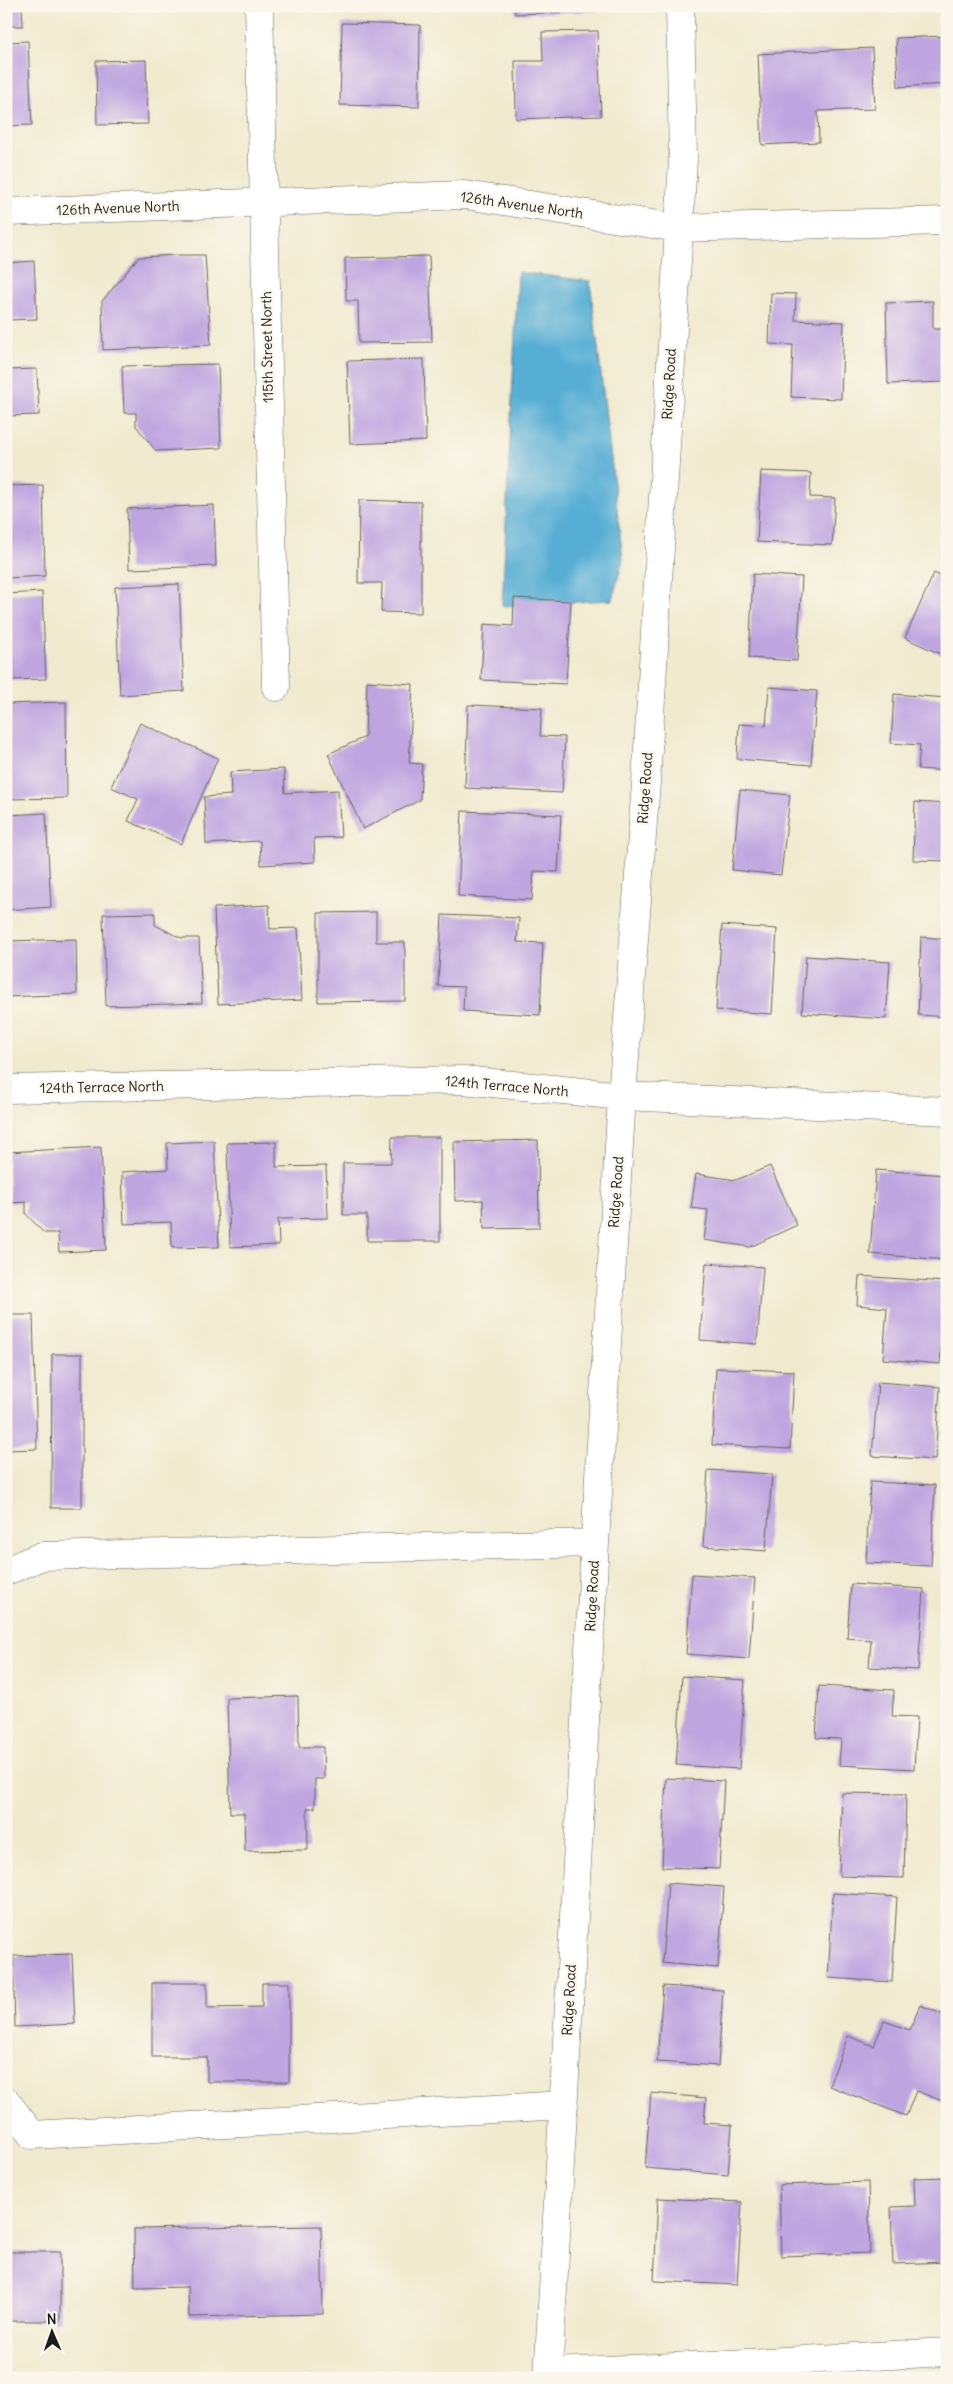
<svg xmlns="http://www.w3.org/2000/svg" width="953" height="2384" viewBox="0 0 953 2384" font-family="Delius,sans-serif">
<rect width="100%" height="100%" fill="#fbf7ec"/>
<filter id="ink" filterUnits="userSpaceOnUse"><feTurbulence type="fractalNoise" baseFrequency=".02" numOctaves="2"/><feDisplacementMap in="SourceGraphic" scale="10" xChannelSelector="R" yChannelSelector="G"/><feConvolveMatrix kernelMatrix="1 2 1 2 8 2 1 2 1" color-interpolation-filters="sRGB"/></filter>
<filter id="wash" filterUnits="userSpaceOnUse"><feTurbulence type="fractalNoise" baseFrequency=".0096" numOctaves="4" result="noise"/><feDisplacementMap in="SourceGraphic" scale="20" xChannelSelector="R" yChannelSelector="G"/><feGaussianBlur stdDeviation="1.12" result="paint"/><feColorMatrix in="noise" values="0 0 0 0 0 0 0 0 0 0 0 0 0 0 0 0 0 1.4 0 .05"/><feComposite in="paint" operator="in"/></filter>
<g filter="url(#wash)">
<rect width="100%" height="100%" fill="#f0eacf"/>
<path fill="#57aed4" stroke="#3a6578" d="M518,272L590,281L623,560L612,600L502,606Z"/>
<g id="blocks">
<path fill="#bea5e0" d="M6,6H22L23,26H6Z
M111,6H142V8L111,10Z
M333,6H374V8L333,11Z
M515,6H596V11L515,14Z
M342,23L420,25L419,107L340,105Z
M598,31L601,116L516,119L515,61H543L542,32Z
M947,36V84L898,87L896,38Z
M28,41L32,125L6,126V42Z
M872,48L875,109L818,111L819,142L762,145L758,54Z
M146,60L148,124L97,125L96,61Z
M180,255H205L211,345L103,350L102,301L139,257Z
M429,256L432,342L359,343L358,301H346L345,258Z
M34,261L37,319L6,320V263Z
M771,293L796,294L795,320L844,322L841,399L791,397L793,345L769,344Z
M933,301V329H947V382L888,384L886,303Z
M424,359L426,441L350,444L347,361Z
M218,364L221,448L156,451L136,426V413H124L122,366Z
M37,369L39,415L6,416V370Z
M761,471L811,473L810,497L835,498L832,545L757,542Z
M43,485L45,576L6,578V486Z
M359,500L421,502V613L381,612L382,583H358Z
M214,505L216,566L129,569L127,509Z
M934,573L947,579V657L905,638Z
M753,574L802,577L797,661L749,658Z
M179,584L184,691L120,695L115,587Z
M42,592L46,679L6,680V594Z
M514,598L571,601L566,684L481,680L484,624L513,626Z
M367,681L413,684L409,763L422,764L420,800L363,829L328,754L365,737Z
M769,687L817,691L811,765L737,759L739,724L766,726Z
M894,694L947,698V771L918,769L920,745L891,743Z
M66,702L67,798L6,799V704Z
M468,705L542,708L540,736L565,737L562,793L465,788Z
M140,723L218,758L181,844L128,821L138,799L111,787Z
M284,769L285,793L338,790L341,837L314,838L315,862L261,865L260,841L206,844L204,797L231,795L230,772Z
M740,790L790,795L781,875L732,870Z
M915,802L947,804V861L913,860Z
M462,811L561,815L558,872L534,871L532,900L458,896Z
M46,813L51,907L6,910V815Z
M269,905L270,929L298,928L302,1000L218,1004L214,908Z
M376,912V942H405V1001L318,1002V913Z
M155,913V925L181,938H199L202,1003L106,1006L103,914Z
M442,915L519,918L517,942L543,943L540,1015L463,1011L464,987L438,986Z
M722,925L777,929L772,1014L716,1010Z
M921,937L947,939V1017L918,1015Z
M76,939L77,994L6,997V941Z
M806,956L890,962L886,1019L802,1013Z
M392,1137H440V1241H367V1215H343V1163H391Z
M538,1140L539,1228L484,1229L483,1200L455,1201L454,1142Z
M214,1141L219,1247L172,1248L171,1222L124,1224L122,1172L168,1169L167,1143Z
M276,1142V1167L326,1166L328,1218L278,1219L279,1245L230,1247L227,1143Z
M101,1147L106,1250L59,1252L58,1233H44L26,1214V1202L10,1203L7,1152Z
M770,1166L797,1225L750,1247L704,1240L708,1210L691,1208L696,1174L736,1180Z
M876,1170L947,1175V1260L870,1254Z
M706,1263L763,1267L757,1344L700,1340Z
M859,1276L946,1282L940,1364L883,1359L887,1308L857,1305Z
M6,1315H33L37,1449L6,1450Z
M52,1354H82V1508H51Z
M716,1368L794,1371L790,1449L712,1445Z
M878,1382L940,1387L935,1460L872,1456Z
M708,1470L772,1474L766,1551L703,1546Z
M870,1482L935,1485L931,1566L866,1563Z
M692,1574L755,1578L749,1659L686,1654Z
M851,1584L924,1589L918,1670L869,1667L871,1640L847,1638Z
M682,1676L745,1680L739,1769L676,1765Z
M819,1686L894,1690L892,1716L917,1717L914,1769L839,1765L841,1739L816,1738Z
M298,1696L299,1747H323L324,1779H315V1808H307L308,1850L245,1851L244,1813H230L227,1698Z
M666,1778L724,1781L719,1869L662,1867Z
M842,1793L906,1794L904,1878L839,1876Z
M668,1883L724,1887L718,1968L662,1963Z
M833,1893L897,1897L892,1982L828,1978Z
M72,1954L75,2024L15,2027L13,1956Z
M152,1983H207V2008L262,2007V1983H289V2082H207V2057H152Z
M663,1986L723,1990L718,2066L657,2062Z
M920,2005L947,2016V2089L942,2101L916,2091L906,2116L829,2086L848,2036L874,2046L884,2021L910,2030Z
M651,2093L706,2098L704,2123L732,2125L728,2175L645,2168Z
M947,2177V2262L893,2264L891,2207L915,2206L914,2178Z
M868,2182L870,2253L781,2256L779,2185Z
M658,2198L742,2202L737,2285L654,2281Z
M321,2226L323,2314L189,2317L188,2287L135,2288L134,2229Z
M6,2252H60V2321H6Z
M358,2375V2378H308V2376Z"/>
</g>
</g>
<g filter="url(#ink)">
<use href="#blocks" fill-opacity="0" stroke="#66645b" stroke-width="1"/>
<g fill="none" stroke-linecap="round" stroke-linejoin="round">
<defs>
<path id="minor" d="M259,6L276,687
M6,212L465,195L678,228L947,221
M6,1089L463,1080L622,1096L947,1111
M6,1571L42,1556L595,1543
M6,2101L32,2135L564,2105
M549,2372L655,2368L947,2352
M548,2378L595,1543L622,1096L646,783L683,160L680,6"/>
</defs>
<use href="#minor" stroke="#66645b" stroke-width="29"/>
<use href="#minor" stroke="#fff" stroke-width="28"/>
</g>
</g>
<g text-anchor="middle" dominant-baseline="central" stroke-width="5" stroke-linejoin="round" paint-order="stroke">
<g font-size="14" fill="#1c1c1c" stroke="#fbf7ec">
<text transform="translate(522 205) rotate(8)">126th Avenue North</text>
<text transform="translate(118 208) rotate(-2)">126th Avenue North</text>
<text transform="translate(267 347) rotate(-91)">115th Street North</text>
<text transform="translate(669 384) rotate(-87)">Ridge Road</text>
<text transform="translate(645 788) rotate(-86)">Ridge Road</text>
<text transform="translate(507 1086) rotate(5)">124th Terrace North</text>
<text transform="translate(102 1087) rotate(-1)">124th Terrace North</text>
<text transform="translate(616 1192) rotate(-86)">Ridge Road</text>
<text transform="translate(592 1596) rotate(-87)">Ridge Road</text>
<text transform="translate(569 2000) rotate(-87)">Ridge Road</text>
</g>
</g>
<rect width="953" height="2384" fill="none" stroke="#fbf7ec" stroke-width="25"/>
<g transform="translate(52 2332) rotate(358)" stroke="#fbf7ec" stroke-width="4" paint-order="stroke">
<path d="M0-4L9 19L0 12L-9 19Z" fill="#1c1c1c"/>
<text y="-8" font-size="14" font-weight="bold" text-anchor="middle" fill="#1c1c1c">N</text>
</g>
</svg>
